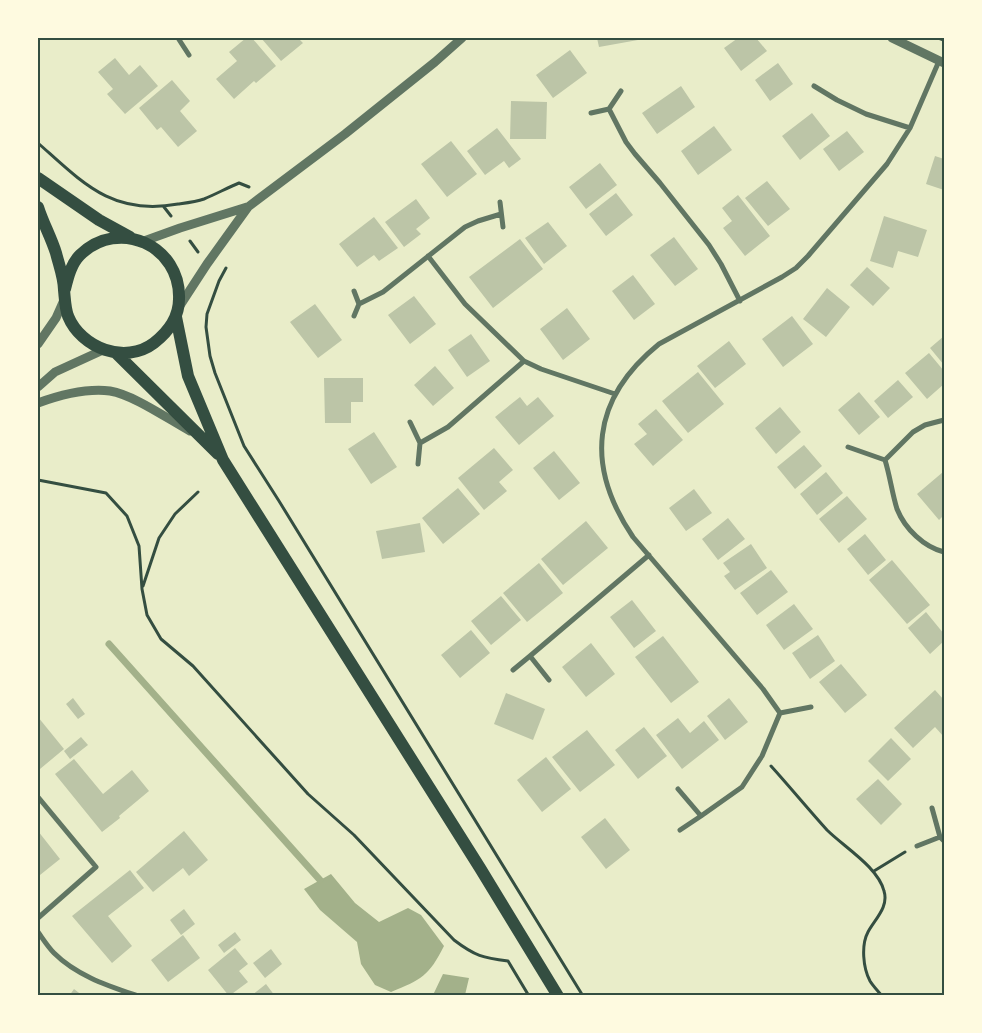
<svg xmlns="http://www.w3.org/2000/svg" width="982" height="1033" viewBox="0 0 982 1033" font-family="'Roboto Condensed',sans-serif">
<rect width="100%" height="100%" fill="#e9edc9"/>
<path fill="#a3b18a" d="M331,874L355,903L379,922L408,908L421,915L444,946C429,976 421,980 391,992L375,985L361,964L357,942L320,910L304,889Z
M443,974L469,978L465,995H433Z"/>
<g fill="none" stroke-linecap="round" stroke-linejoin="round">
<path stroke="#a3b18a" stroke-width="7" d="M109,644L320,880"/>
</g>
<path fill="#bcc5a7" d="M246,38H252L276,66L256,83L254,81L234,99L216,79L237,61L229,52Z
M261,38H298L303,43L281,61Z
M597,38H637L638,40L599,47Z
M738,38H756L767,51L741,71L724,48Z
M570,50L587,73L553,98L536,75Z
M115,58L129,75L140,65L158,86L125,114L107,94L113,89L98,72Z
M778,63L793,84L770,101L755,80Z
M172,80L190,101L180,111L197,131L178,147L161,127L157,130L139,108Z
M681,86L695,107L657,134L642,113Z
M511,101L547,102L546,139H510Z
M812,113L830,136L800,160L782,136Z
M714,126L732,150L698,175L681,151Z
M497,128L521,159L509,168L504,161L485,175L467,151Z
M847,131L864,152L839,171L823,149Z
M451,141L477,174L447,197L421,164Z
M935,156L944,159V190L926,184Z
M600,163L617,185L586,209L569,187Z
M767,181L790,209L768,226L745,198Z
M616,193L633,215L606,236L589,214Z
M738,195L770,236L745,256L723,228L732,221L722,208Z
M416,199L430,218L416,229L421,234L404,247L385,222Z
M884,216L927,230L918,257L898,251L893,268L870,261Z
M374,217L398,248L379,261L374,255L357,267L339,244Z
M548,222L567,246L544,264L525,238Z
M674,237L698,269L675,286L650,255Z
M520,239L543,269L493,308L469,277Z
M867,267L890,288L873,306L850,285Z
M633,275L655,304L634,320L612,291Z
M827,288L850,307L826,337L803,319Z
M414,296L436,324L410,344L388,315Z
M315,304L342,340L318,358L290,322Z
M567,308L590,339L563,360L540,329Z
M792,316L813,344L783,367L762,339Z
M471,334L490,361L467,377L448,350Z
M944,336V365L930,348Z
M729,341L746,364L715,388L697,366Z
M929,353L944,371V384L927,399L905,373Z
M435,366L454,388L433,406L414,385Z
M698,372L724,404L688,433L662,401Z
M324,378H363V402H351V423H325Z
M898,380L913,397L888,418L874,401Z
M859,392L880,417L859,435L838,410Z
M520,397L527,406L538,397L554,416L519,445L495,417Z
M780,407L801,432L776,454L755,428Z
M656,409L683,440L653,466L634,444L647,434L638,424Z
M374,432L397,467L371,484L348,449Z
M804,445L822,466L795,489L777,467Z
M494,448L513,470L499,482L507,491L484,510L458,478Z
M554,451L580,483L559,500L533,468Z
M826,472L843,493L817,515L800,494Z
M943,472L944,515L939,520L917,494Z
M458,488L480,514L443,544L422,518Z
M694,489L712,513L686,531L669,508Z
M847,496L867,519L839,543L819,519Z
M728,518L745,539L718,560L702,539Z
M586,521L608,548L563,585L541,559Z
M420,523L425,552L382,559L376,531Z
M865,534L886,560L868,575L847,549Z
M751,544L767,568L735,590L724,576L730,572L723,563Z
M892,560L930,605L907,624L869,580Z
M539,563L563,593L527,622L503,593Z
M771,570L788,592L757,615L740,593Z
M501,596L521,620L491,645L471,621Z
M632,600L656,631L634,648L610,617Z
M794,604L813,629L784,650L766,625Z
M926,612L944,634V641L930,654L908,628Z
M471,630L490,653L460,678L441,655Z
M818,635L835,661L810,679L792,653Z
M663,636L699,682L671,703L635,657Z
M591,643L615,674L586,697L562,667Z
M841,664L867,695L845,713L819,682Z
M935,690L944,700V737L935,727L913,748L894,728Z
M506,693L545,709L533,740L494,724Z
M73,698L85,714L78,719L66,704Z
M729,698L748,722L725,740L707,716Z
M38,717L64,749L40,769L38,767Z
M678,718L690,733L704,721L719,740L682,769L656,735Z
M644,727L667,756L638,779L615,750Z
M587,730L615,765L580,792L552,757Z
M81,737L88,745L70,759L64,751Z
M891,738L911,759L888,781L868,761Z
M546,757L571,789L542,812L517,780Z
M74,759L103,794L132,770L149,791L119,816L120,818L102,832L55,774Z
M878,779L902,804L881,825L856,799Z
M605,818L630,850L606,869L581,837Z
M38,831L60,859L40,875L38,871Z
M184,831L208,860L189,876L183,868L153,892L136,872Z
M130,870L144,888L108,916L132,946L112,963L72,916Z
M184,909L195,924L181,935L170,920Z
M235,932L241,940L224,953L218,945Z
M183,935L200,958L168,982L151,960Z
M235,948L248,964L239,971L248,982L229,996L208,970Z
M271,949L282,964L265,978L253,963Z
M266,984L275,996H251Z
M74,989L83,996H69Z"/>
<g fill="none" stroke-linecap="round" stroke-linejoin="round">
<path stroke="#344e41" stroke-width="3" d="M938,38L944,40
M38,143C83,183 112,216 178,204C186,203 196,202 204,199C216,194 227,188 239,183L249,187
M164,207L171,216
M190,241L198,252
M226,268L219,281L207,314L206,327L210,356L215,373L244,446L279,501L583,996
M38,480L106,493L127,516L139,546L142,589L147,615L161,639L193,666L308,794L354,835L454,940C475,956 483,958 508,961L529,996
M143,586L159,538L175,514L198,492
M771,766C790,787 808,809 827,830C844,847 878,867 884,891C889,907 875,919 868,932C861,945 863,968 870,981C873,986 878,991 882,996
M874,871L905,852"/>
<path stroke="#617663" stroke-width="5" d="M178,38L189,55
M814,86L837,100L866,114L910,128
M609,109L626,142L635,154L660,183L709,245L721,264L740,301
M591,113L609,109L621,91
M500,202L503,227
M428,256L465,304L524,361L541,369L615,394
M359,304L383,292L465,227L478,221L501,214
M354,316L359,304L354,291
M944,420L925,425L913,432L885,460C890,476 892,493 897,509C905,529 924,547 944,552
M410,422L420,443L418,464
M420,443L448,427L524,361
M848,447L885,460
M530,656L649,555
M513,670L530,656L549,680
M780,713L763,689L633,537C585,466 591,399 659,344L782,277L796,268L808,256L887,164L910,128L939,61
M678,789L701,816L742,787L762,756L780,713L811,707
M38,797L96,867L38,918
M932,808L940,837L944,841
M680,830L701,816
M917,846L940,837
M38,932C43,939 48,947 54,953C77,976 109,986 138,996"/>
<path stroke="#617663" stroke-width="9" d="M892,38L944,63
M144,241L180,228L247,207
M179,307L207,264L248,207L345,134L435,62L462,38
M38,344L56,318L64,300
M38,387L55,372L103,350
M38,403C60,395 86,388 110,391C134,395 168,419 190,431"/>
<path stroke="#344e41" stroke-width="12" d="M38,178L99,220L130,237
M38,207C43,223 51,237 56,253C59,265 64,278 64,290C65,299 65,308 68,316C81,348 125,365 154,343C168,332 179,317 179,299C181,246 119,217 80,255C71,264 68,277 65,289
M176,317L188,376L223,460L480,868L558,996
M116,353L218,454"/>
</g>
<rect width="982" height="1033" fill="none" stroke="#fefae0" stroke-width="78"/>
<rect x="39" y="39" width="904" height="955" fill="none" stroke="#344e41" stroke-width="2"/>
</svg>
